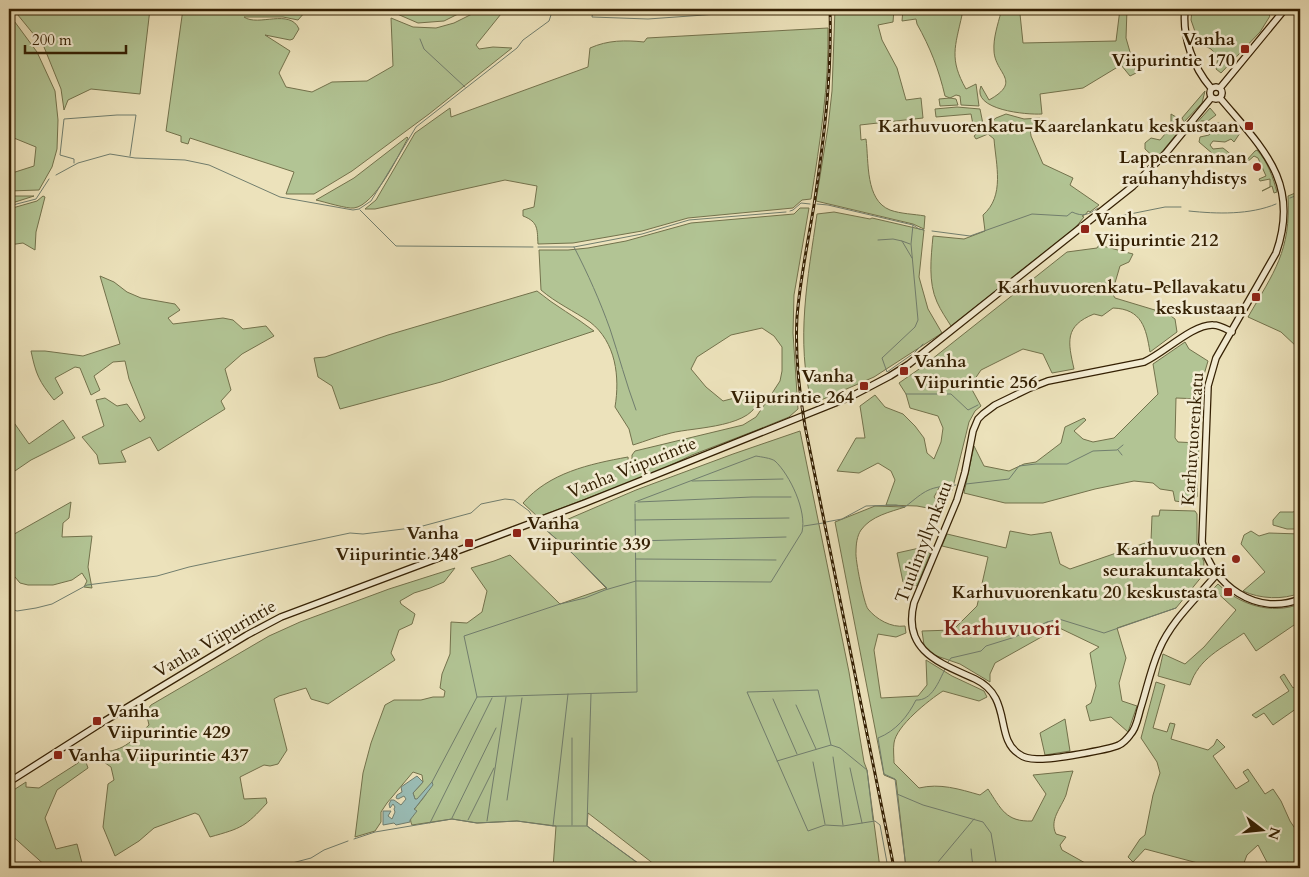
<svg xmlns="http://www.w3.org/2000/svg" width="1309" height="877" viewBox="0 0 1309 877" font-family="Cardo,serif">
<rect width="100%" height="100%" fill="#ece2bb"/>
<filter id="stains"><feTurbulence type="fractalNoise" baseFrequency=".004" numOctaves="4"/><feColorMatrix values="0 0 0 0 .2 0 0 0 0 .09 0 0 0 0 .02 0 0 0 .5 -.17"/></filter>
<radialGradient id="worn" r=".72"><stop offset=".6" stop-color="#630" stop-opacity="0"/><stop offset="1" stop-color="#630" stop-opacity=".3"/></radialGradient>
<path fill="#b2c494" stroke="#73724c" d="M13,9H150L140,94L91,89L68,100L64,110L61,89L44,47Z
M183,9H349L305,12L298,20L283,17H244C258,27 290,8 299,29L293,39L290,40L265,35L290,51L279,73L286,87L312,92L332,82L367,81L393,66L391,18L413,27L436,28L454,23L482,9H505L476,45L479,49L493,47L512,48L429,114L352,171L314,194H286L294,172L190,138L188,144L181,142V136L166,131Z
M367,9H468L444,21L418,23L388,10Z
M835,9H894L893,22L878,25L882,40L897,68L906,100L921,98L923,118L860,125L861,140L866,139C869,162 865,200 890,210C901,214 914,214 925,216L924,229L913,224L816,201L828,127L832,91Z
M903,9H944L962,15C955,47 949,59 966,89L976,84L979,106L961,105L960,96L956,95L950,98L956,99L958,105L940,106L939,99L950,98L945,96C939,70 930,47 917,24L916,19L902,21Z
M1120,9H1127L1126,38L1136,73L1130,76L1121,65L1083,88L1040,94L1042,114C1027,115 971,110 981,86L989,100C1023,81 995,74 994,51C993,38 998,24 1001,12L1020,14L1023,43L1116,41Z
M1192,9H1267L1269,10L1268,14L1270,16L1260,32L1221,73L1216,69L1218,57L1211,49L1199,43L1191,20Z
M9,14L37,52L55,91L58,120L57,149L52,167L39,190L9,191V174L34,166L36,147L9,136Z
M828,28C829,86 820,142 811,199L802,200L793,208L688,218L642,231L573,243L538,244C537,230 539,222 523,216V210L534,207L537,186L505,180L375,209H365L376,200L415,133L450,108L451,117L588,67L590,48C608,40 625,40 644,42L647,38Z
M1205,91L1202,103L1184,122L1182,118Z
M957,107L980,109L983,124L974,130L971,114L936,117L935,109Z
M1210,108L1216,115L1208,121H1201L1196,127L1194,126Z
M1006,114L1024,119L1040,118L1041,124L1030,126L1031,136L1043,164L1073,178L1070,185L1099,205L1090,212L1088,211L1086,214L1082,216L1084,217L1075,228L951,326C946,318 941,311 937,302C928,282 931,258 933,236L964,239L985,231L983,215C1005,196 996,165 994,139L988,134L976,139L974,136L996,118Z
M1171,114L1176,117L1183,126L1156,159L1145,149V143L1151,138L1160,140L1171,127Z
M1217,123L1232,124L1240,133L1234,142L1231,139L1225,142L1213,141L1210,145L1213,149L1223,148L1233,156L1228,161L1220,160L1199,142L1200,137L1209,135Z
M407,137L408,138C398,156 375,205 354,208C347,209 325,202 316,200L354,178Z
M1257,150C1268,162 1273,178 1277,192L1274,193L1272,186L1262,191L1270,187V179L1260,181L1259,179L1266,176L1258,158L1254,156L1246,163L1245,162L1255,151Z
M1300,191V345L1297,347L1281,332L1248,317C1274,272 1291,251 1288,196Z
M9,196H34L9,204Z
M43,196L45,197L36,232L35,250L23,243L9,245V209L37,201Z
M800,208H809L794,295L793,333L798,409L789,417L757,430L692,455L654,473L538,517L523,503C549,473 589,464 628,457L629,471L632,470V455L635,451L743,425L756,417L767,401L780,381L782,371V347L774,336L762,328L731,335L697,357L691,369L706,387L723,401L754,393L759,397C756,428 694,427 671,433C658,436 646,441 633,445L629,429L615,407C620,377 616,342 590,322C574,311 556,303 541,290L539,250H568L588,248L626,241L691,223L794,214Z
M834,212L870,219L872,218L924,230L919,277L928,309L942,333L874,377L812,404C795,341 808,277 817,214Z
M1099,245L1133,254L1129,262L1120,266L1112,293L1115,298L1168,314L1175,319L1177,332L1150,352C1146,328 1142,309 1113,308L1102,316L1094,314C1064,326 1068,342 1074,369L1052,373L1043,354L1023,349L981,370L970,386L981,406L975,411L969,422L952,491L940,486L934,497L939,503L933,509L917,506L886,505L895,480L891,471L878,463L859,473L837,471L856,438H865L860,406L875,395L885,407L903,414L915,426L924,438L927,453L934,459L941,442L943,428L938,416L910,408L906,394L899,383L922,367L1067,252L1097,248Z
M100,276L114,282L127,292L141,298L175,304L180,310L168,318L173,324L223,318L233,320L243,329L266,326L274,336L242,354L225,369L231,390L221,401L225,409L158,451L150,437L121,451L126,462L99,464L97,455L82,437L104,426L96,400L105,398L117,406L127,404L140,422L145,418L129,379L125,361L113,362L94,376L100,390L91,395L80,368L75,367L55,378L63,393L54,400C39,381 36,375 31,351H45L83,356L120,344Z
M537,291C555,306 576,317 594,331L441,382L340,409L332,386L318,377L314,358L325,357L388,335Z
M1185,342L1189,349L1208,361L1203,378L1201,399L1176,398L1175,438L1178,442L1199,443L1197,497L1189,503L1175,501L1173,491L1160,489L1153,483L1134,481L1095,489L1043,503H1005L964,493L974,446L984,466L1009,471L1024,464L1036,462L1061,443L1065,427L1084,418L1086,420L1074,431L1083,439L1093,442L1114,438L1158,394L1153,364Z
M10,417L29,444L63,420L75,438L31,460L9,475Z
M800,431L849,672L864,762L867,770L880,868H659L588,813L587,826L639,864L638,868H608L607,866L597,865V868H553L556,826L517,821L477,823L452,819L412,825C406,814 421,803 426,794C428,790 430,786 432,783L417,800L415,799L413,793L423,782L422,775L413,772L387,803L381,812V822L375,831L355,837L363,773L371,743L385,705L394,700H421L433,697H444L445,691L440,688L442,674L450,654L451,622L467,623L482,612L487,591L471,568L494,561L510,555L560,604L606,588L572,553L545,529L636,490L733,454Z
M71,502L69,518L63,523L62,537L92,536L88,567L92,588L84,587L87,581L82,573L72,580L53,585H28L20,583L15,577H9V537Z
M875,506L905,507C890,512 871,516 861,530C857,536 856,544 856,552C855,559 864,604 868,609C876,619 891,628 905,626L906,633L896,637L878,634L874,650L881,698L918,696L927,685L926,660L952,676L984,691L987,697L979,701L943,691C929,700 896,726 894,743C893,749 894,757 894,763L919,788C940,783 959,789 980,795L988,789C1001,809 1006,822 1032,821L1046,794L1033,775L1073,771C1070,779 1068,787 1066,795C1061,808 1049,820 1056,834L1066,837L1060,845L1062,850L1094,868H906L896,780L884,775L835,522Z
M1300,509V529H1287L1273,525V520L1280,512H1293Z
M1160,510L1195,511L1197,514V543L1204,562L1203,575L1176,608L1117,628L1126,658L1119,683L1122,701L1137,706L1128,732L1111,717L1090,721L1086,706L1091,703L1096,686L1090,653L1099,647L1047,622L1045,635L995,663L990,674V682L960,664L931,654L924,645L922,631L953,630L977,606L988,557L942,546L947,534L1006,548L1010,531L1031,535L1051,532L1060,564L1070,569L1151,541L1152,516H1159Z
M1251,531L1259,536L1269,533L1300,534V593C1283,600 1260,599 1243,591L1265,572L1241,544L1244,535Z
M924,547L930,554L917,586L903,582L897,553Z
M455,568L444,582L430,588L414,593L400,601L401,604L415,614L412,624L399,630L391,653L395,660L328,704L311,699L306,688L279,696L274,699L287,750L278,764L270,766L264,765L240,777L244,799L266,798L267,803C245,827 242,828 210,837L199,815L195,813L154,828L139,841L115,856L103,827L108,784L114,780L111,767L98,758L96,752C122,753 131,742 149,725L146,712L151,705L269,636L300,622L389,589Z
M1218,584C1240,605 1271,615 1300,604V628L1297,623L1256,651L1244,633C1221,649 1199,658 1190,685L1158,676L1163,654L1185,664L1204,647L1236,610L1213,589Z
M1284,674L1293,688L1300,682V706L1273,725L1264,713L1256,718L1252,715L1289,691L1280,677Z
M1156,682L1165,685L1153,728L1167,732L1170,723L1175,724L1171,739L1208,750L1214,745L1217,739L1225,747L1213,756L1236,789L1249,781L1243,772L1248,769L1265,794L1273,789L1281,801L1290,821L1300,836V868H1293L1288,862L1278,868H1270L1258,845L1247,855L1242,868H1212L1209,866L1145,849L1133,862L1128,857L1140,839L1145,835L1153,795L1160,773L1157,762L1141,738Z
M1065,719L1070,751L1045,755L1040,733Z
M83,754L88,768L57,790L45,818L56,849L77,844L82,863L79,868H48L9,833V793L26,782V787L39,788L78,763L80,758Z"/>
<path fill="#9abdb6" stroke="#717e6e" d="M417,776L423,782L413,793L415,799H417L432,782L433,785L416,807L414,809L417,811L410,820V822L396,825L394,823L383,825V811H391L388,816L392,819L395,812L394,809L395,807L393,804L390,808L389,804L391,800H394L401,805L406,799L404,796L398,799L396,798L397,795L402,792L401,787Z"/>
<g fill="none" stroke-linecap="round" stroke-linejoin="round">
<path stroke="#717e6e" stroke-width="1" d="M593,9L592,17L648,19L746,12L762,9
M420,39L424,49L465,87
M1296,119L1300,120
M74,163V159L60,155L64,119L117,115H136L130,156
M56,175L78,163L110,154L135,158L185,160L209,165L280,197L353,210L359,209L371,201L416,127L517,48L523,40L549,21L553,9
M1290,198L1300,194
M817,204L828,205L913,225L919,229L924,230
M9,206L36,199L49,179
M360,210L396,246L533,247
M790,211L793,210L801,203L810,204
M1189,211C1217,214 1250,215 1276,204
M1105,219L1165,207H1181
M913,225L911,244L918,320L915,327L882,358L887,372L914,353L923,344
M932,231L970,236L1032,214L1067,216L1072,212C1083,217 1088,215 1098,208
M878,240L893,239L902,241L912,258
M902,241L910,244
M538,247H574L642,234L689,220L786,212
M574,247C588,274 600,301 610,329C619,356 626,383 636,410
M906,394H951L968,410L978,405
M1118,450L1122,455
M692,481L783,479
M966,484L1009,479L1019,466L1036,464H1067L1093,451L1117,450L1123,445
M638,502L752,497H791
M635,520L789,518
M826,522L842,519L866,506L896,505L905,507C926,490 928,487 956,485
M540,524L541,525
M804,526L823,523
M544,528L572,553L607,588L606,589
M636,541L786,537
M636,559L776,560
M9,608L17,611L36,608L52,604L87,585L157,576L189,567L350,533L363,534L419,527L471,513L481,504L505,499L514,500L529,511L534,519
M948,662L951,658L981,651L986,646L1015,637L1047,622L1059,619L1104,633L1176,608
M477,697L637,692L635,504
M773,699L797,754
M796,705L816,749
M831,745L818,690L747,692L808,831L825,825L843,826L875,821L880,825L888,868
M833,757L843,825
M777,761L831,745L840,748L867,770L873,820
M813,762L825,824
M850,768L862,823
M432,782L477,697L464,636L560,604L585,598L605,590L636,581L771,582L802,532C807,511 790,475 775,461C771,458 761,457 756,456L635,502
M897,794L923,805L983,822L991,833L997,868
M507,800L522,698
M452,818L496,728
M468,820L494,768
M487,821L506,697
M430,823L492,698
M572,825V738
M587,825L591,694
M553,826L568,694
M354,839L375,832L452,819L477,823L517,821L553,826H587L645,868
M971,849L973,868
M279,868L281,866L311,858L324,850L348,841
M906,868L895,779L884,774L878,738C896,731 908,716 916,700C932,701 939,681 945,669
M933,868L974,819"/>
<defs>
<path id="secondary" d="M1185,9C1182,37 1193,67 1211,88
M1210 93a6 6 0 1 1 12 0a6 6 0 1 1-12 0Z
M1220,88L1285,9
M1220,98C1262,148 1301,182 1276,253L1216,358L1208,386L1202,542C1212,585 1257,617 1300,599
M1216,575C1197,598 1171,621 1159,650C1151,668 1147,688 1141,707C1138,716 1137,728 1130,735C1127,739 1123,743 1119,745C1108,750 1050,760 1037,759C1031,759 1024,758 1019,754C994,738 1013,697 975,679C940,663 902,651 914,603L957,500L965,472L973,431L978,419L983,414L995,405L1030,388L1048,381L1144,362C1164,353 1193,324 1213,325C1220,325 1226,329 1232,332
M9,782L103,722L247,635L281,617L585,503L850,397L890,376L909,364L1133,186L1166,153L1211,98"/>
</defs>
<use href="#secondary" stroke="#342003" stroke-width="8"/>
<use href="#secondary" stroke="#f3ecd3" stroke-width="5.5"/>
<defs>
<path id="rail" d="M830,9C832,75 824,139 814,205C808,242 800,279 797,317C795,353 799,391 805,426L894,868"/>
</defs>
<use href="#rail" stroke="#342003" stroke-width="3"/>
<use href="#rail" stroke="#f3ecd3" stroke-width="1" stroke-dasharray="4" stroke-linecap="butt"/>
</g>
<g fill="#8f2418" stroke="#f3ecd3" stroke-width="2">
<rect x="1240" y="44" width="10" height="10" rx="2.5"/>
<rect x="1244" y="121" width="10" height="10" rx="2.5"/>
<circle cx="1257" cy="167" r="5"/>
<rect x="1080" y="224" width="10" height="10" rx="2.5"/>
<rect x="1251" y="292" width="10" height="10" rx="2.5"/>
<rect x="899" y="366" width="10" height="10" rx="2.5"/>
<rect x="859" y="381" width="10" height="10" rx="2.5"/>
<rect x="512" y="528" width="10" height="10" rx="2.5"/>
<rect x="464" y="538" width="10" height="10" rx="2.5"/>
<circle cx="1236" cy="559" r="5"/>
<rect x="1223" y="587" width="10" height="10" rx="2.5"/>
<rect x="92" y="716" width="10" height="10" rx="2.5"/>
<rect x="53" y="750" width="10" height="10" rx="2.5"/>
</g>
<g text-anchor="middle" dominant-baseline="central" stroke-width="5" stroke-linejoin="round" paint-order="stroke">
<g font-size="18" font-weight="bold" fill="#342003" stroke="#f3ecd3" text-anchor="end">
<text x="1235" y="39">Vanha<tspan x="1235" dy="21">Viipurintie 170</tspan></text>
<text x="1239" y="126">Karhuvuorenkatu-Kaarelankatu keskustaan</text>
<text x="1247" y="157">Lappeenrannan<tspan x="1247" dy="21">rauhanyhdistys</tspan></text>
<text x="1095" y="219" text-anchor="start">Vanha<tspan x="1095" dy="21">Viipurintie 212</tspan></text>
<text x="1246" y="287">Karhuvuorenkatu-Pellavakatu<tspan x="1246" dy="21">keskustaan</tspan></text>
<text x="914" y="361" text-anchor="start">Vanha<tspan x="914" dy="21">Viipurintie 256</tspan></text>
<text x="854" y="376">Vanha<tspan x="854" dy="21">Viipurintie 264</tspan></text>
<text x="527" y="523" text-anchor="start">Vanha<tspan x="527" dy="21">Viipurintie 339</tspan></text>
<text x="459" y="533">Vanha<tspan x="459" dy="21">Viipurintie 348</tspan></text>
<text x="1226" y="549">Karhuvuoren<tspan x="1226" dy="21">seurakuntakoti</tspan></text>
<text x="1218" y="592">Karhuvuorenkatu 20 keskustasta</text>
<text x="107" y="711" text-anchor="start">Vanha<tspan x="107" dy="21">Viipurintie 429</tspan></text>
<text x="68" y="755" text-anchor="start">Vanha Viipurintie 437</text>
</g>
<g font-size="18" fill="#342003" stroke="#f3ecd3">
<text transform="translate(1193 439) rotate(-86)">Karhuvuorenkatu</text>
<text transform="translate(632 468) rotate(-22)">Vanha Viipurintie</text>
<text transform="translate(924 542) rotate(-69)">Tuulimyllynkatu</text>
<text transform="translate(215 639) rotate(-30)">Vanha Viipurintie</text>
</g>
<g font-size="22" font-weight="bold" fill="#7a1f14" stroke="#f3ecd3">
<text x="1002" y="628">Karhuvuori</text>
</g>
</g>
<rect width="1309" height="877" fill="none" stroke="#ece2bb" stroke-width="30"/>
<rect x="10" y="10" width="1289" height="857" fill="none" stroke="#342003" stroke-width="2.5"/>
<rect x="15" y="15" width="1279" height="847" fill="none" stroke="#342003"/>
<g transform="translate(1262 830) rotate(106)" stroke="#f3ecd3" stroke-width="4" paint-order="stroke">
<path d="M0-4L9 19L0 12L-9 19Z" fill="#342003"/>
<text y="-8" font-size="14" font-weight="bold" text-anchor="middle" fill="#342003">N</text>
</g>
<path d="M25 45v8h101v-8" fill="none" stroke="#342003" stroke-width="2.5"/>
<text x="32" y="45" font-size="15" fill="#342003" stroke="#f3ecd3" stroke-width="4" paint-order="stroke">200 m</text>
<rect width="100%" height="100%" filter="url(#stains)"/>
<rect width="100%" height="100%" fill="url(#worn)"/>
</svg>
